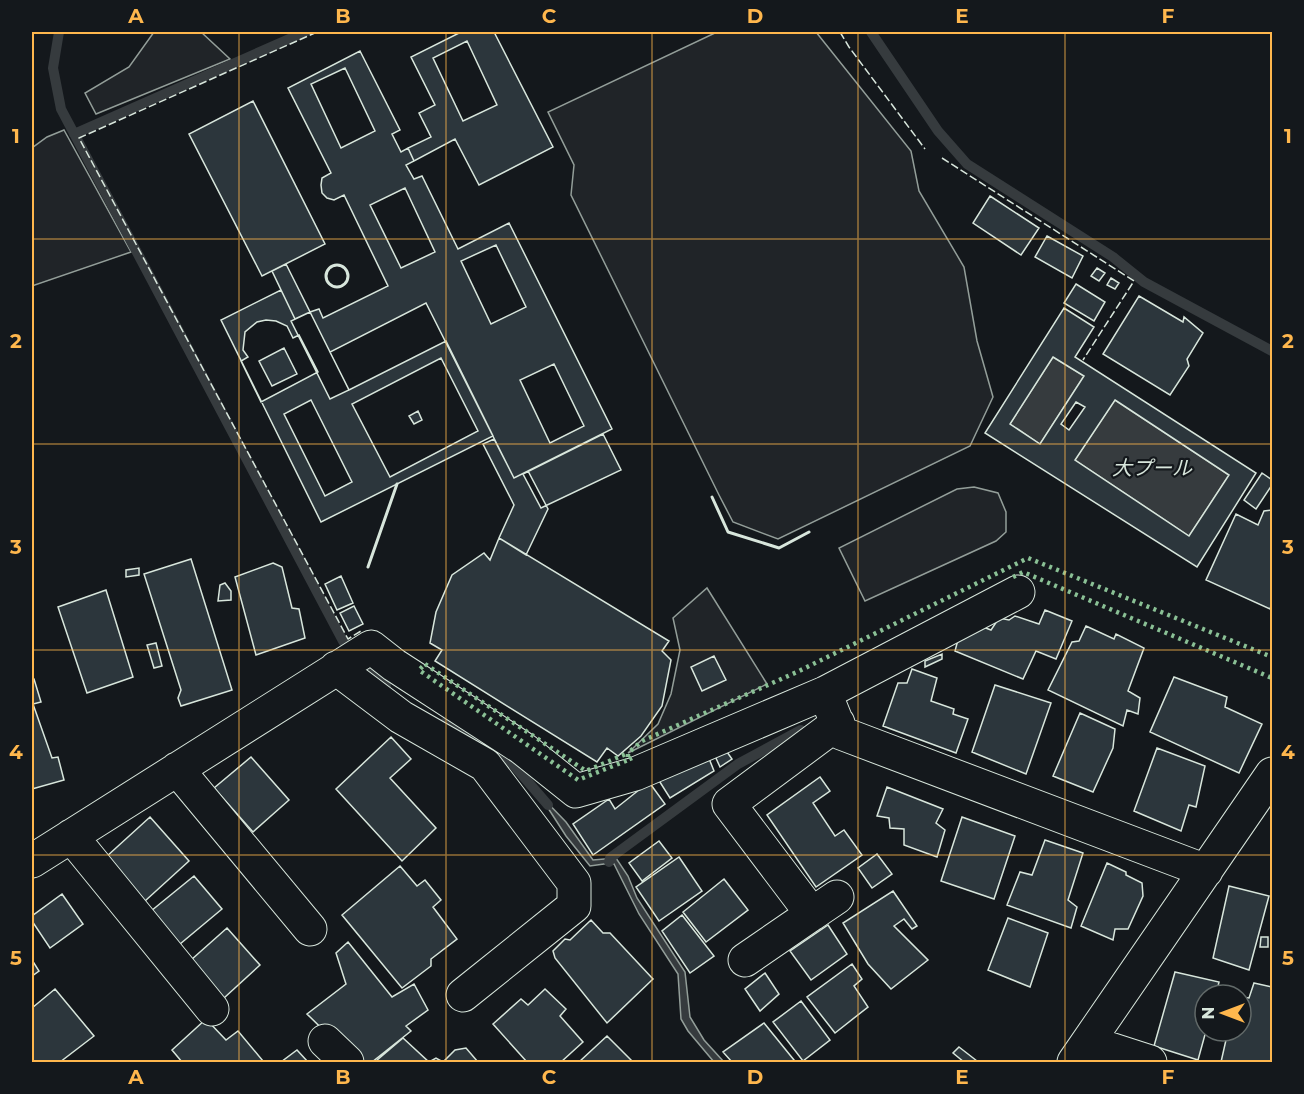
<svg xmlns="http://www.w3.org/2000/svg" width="1304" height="1094" viewBox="0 0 1304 1094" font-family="Montserrat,'Noto Sans JP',sans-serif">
<rect width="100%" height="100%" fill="#14181c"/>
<path fill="#202428" stroke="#939e99" stroke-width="1.5" d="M154,32H201L230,59L96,114L85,93L129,67Z
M717,32H816L911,151L919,191L964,267L977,341L993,397L970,446L778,539L733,522L719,495L571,195L574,165L548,112Z
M64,130L131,252L32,286V148L47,137Z
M974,487L998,493L1006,512V532L996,541L865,601L839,548L957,489Z
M707,588L767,684L628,753L658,724L671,694L680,650L673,618Z"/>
<path fill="#363b3e" stroke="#939e99" stroke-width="1.5" d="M1053,357L1084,376L1040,444L1010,424Z
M1115,400L1229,475L1189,536L1075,460Z
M539,794L566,822L593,860L616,858L628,876L637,898L685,972L690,1017L704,1040L724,1062H714L688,1031L681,1019L678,974L639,914L614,864H604L590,866L566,836Z"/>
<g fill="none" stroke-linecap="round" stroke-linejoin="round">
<path stroke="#363b3e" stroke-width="10" d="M59,32L53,68L61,109L343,641L386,686
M871,32L938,131L967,164L1113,257L1144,282L1272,351
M74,134L305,32
M444,723L504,754L548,805
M609,862L610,858L738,764L801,730"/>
</g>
<path fill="#2c363c" stroke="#d8e6dc" stroke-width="1.5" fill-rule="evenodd" d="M461,32H494L553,147L479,185L455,139L414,161L408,148L431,137L419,113L435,105L411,57Z
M467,41L497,105L463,121L433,58Z
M360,51L400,130L392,134L401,152L408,148L414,161L406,165L414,179L422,176L458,249L509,223L612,429L514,478L426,303L330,352L349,390L330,399L291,321L310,312L319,309L323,318L388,286L344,195L334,200L327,198L322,193L321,185L322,178L331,173L288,88Z
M345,68L375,131L341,148L311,84Z
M253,101L325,244L262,276L189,134Z
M405,188L435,252L401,268L370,205Z
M990,196L1039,228L1021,255L973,223Z
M1047,236L1083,256L1072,278L1035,257Z
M496,245L526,307L491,324L461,261Z
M286,264L310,312L295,319L272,271Z
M1097,268L1105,273L1099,281L1091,276Z
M1111,278L1119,283L1115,289L1107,285Z
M1076,284L1105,302L1094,321L1064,303Z
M281,290L295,319L310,312L349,390L446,341L493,436L321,522L221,320Z
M1139,296L1183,322L1184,317L1203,333L1187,359L1189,366L1170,395L1103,354Z
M1064,308L1094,327L1075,357L1256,473L1197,567L985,433ZM1053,357L1084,376L1040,444L1010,424ZM1115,400L1229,475L1189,536L1075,460Z
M266,320L276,321L287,326L293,338L299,335L318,372L261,402L241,361L248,357L243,350L245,332L257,322Z
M284,348L297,374L272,386L259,361Z
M441,358L478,431L390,477L352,404Z
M554,364L584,426L550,443L520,380Z
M311,400L352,482L325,496L284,414Z
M1076,402L1085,407L1069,430L1061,424Z
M418,411L422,420L414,424L409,416Z
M603,434L621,470L541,508L523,474Z
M494,439L514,478L528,471L548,509L526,555L499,538L514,505L483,444Z
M1262,473L1272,480V485L1256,509L1244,500Z
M1272,510V603L1270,609L1206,580L1236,514L1258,525L1264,511Z
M499,538L669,641L662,651L671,660L662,706L641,736L618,756L607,748L597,762L435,661L442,650L430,643L436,612L452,575L484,553L490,560Z
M191,559L232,690L181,706L178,698L181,690L144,574Z
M273,563L282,567L292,608L299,609L305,638L256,655L235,577Z
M139,568V575L126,577V570Z
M341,576L353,603L337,610L325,584Z
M225,583L231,591V600L218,601L220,585Z
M106,590L133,677L87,693L58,607Z
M354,606L363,624L349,631L340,613Z
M1045,610L1072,621L1056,659L1036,651L1023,679L955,651L960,632L978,625L991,630L999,618L1009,620L1015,616L1039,624Z
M1086,626L1114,639L1116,634L1144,648L1128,691L1140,698L1138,714L1127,710L1123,726L1048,690L1072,642L1079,641Z
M156,643L162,666L154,668L147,645Z
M942,654V659L925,667V661Z
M714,656L726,680L702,691L691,667Z
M912,669L937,678L931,701L954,709L953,714L968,719L956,753L883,726L898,683H907Z
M1174,677L1227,697L1225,707L1262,724L1239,773L1150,732Z
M32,679H34L41,702L33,704L52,758L58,757L64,780L32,789Z
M995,685L1051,703L1026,774L972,752Z
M1080,713L1115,729L1113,748L1093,792L1053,776Z
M391,737L411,759L390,778L436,828L402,861L336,789Z
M1157,748L1205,766L1196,807L1189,805L1181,831L1134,811Z
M727,752L732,759L720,767L715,756Z
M708,756L714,771L670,798L658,779Z
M251,757L289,800L253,832L214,788Z
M820,777L830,791L813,803L835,836L844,830L862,855L816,887L767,815Z
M649,782L665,804L593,855L573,824L609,799L615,809Z
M887,787L943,809L936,823L945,830L937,857L904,845V829L890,828L889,818L877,816Z
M150,817L189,861L145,901L106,857Z
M962,817L1015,836L994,899L941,881Z
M1045,840L1083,853L1068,900L1077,907L1071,928L1007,905L1020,872L1032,875Z
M659,841L672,858L642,881L629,863Z
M877,854L892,874L872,888L858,868Z
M679,857L702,891L659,921L636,887Z
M1107,863L1126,872V875L1142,883L1143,896L1128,929H1115L1113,940L1081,926Z
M400,866L417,886L425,880L441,900L433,907L457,939L431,959V966L402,988L342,915Z
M194,876L222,909L180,944L151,911Z
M724,879L748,910L706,942L683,912Z
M1229,886L1269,896L1249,970L1213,958Z
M893,891L917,926L912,929L904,919L894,926L928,960L891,989L868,964L843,923Z
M62,894L83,924L50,948L32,921V916Z
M682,915L714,956L690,973L662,931Z
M1008,918L1048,933L1030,987L988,970Z
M591,920L603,933H610L653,979L607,1023L555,958L553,951L565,939L570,940Z
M828,925L847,954L811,980L790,951Z
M227,928L260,965L224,998L191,960Z
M1261,937H1268V947H1260Z
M348,942L392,997L414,984L428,1010L406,1026L411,1031L372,1062H356L307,1014L346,984L336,953Z
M32,960L39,971L32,976Z
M852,964L862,979L854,986L868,1007L835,1033L807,997Z
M1175,972L1219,982L1216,995H1205L1206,1031L1198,1060L1154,1046Z
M765,973L779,994L760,1011L745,989Z
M1254,983L1272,987V1062H1221L1228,1031H1241V997L1249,998Z
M55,989L94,1036L60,1062H32V1008Z
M545,989L566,1009L560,1016L583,1042L561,1062H527L493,1024L521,999L528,1005Z
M801,1001L830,1040L803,1061L773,1022Z
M206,1019L226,1040L238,1031L263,1061L182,1062L172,1050Z
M764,1023L794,1060L792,1062H732L723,1052Z
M607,1036L633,1062H579Z
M403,1038L429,1062L436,1058L443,1062L455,1050L466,1048L478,1062H377L376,1061Z
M959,1047L977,1061L976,1062H964L953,1053Z
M297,1050L308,1062H281Z"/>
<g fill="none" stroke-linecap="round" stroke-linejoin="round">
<defs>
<path id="minor" d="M336,668L401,717L485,765L574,883V906L463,995
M825,693L841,733L1206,871
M177,769L310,929
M71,836L212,1009
M32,861L371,647L394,665L522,748L576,791L635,774L825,693L1018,592
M812,914L837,897
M745,960L812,914L729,804L838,723
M325,1041L347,1062
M1088,1042L1150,1062
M1074,1062L1272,774"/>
</defs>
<use href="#minor" stroke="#d8e6dc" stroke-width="35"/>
<use href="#minor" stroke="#14181c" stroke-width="33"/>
<path stroke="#8ac095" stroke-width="4.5" stroke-dasharray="3 4.5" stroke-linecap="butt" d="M1013,577L1023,572L1272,678
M425,664L586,771L628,753V760L578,780L419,670Z
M632,758L628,760V753L642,741L797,672L1028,558L1272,657"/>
<path stroke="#d8e6dc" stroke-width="1.5" stroke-dasharray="8 3" stroke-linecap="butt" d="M317,32L79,138L348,639L361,631
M840,32L849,47L925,149
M942,158L1134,281L1083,360"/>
<path stroke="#d8e6dc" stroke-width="3" d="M326 276a11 11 0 1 1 22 0a11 11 0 1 1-22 0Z
M712,497L728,532L779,548L809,532
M368,567L397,484"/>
</g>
<path fill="none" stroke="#ffb74d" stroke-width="1.5" stroke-opacity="0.55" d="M239,32V1062M446,32V1062M652,32V1062M858,32V1062M1065,32V1062M32,239H1272M32,444H1272M32,650H1272M32,855H1272"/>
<g text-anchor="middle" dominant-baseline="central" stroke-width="4.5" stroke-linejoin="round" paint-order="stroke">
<g font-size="20" font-style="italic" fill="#d8e6dc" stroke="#14181c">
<text x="1152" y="468">大プール</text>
</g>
</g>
<rect width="1304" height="1094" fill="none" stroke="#14181c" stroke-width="66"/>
<g transform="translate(1223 1013) rotate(270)"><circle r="28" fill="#14181c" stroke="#626a69" stroke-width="1.5"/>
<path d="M0-4.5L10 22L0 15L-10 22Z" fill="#ffb74d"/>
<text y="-9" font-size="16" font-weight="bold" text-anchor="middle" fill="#d8e6dc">N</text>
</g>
<rect x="33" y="33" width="1238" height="1028" fill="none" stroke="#ffb74d" stroke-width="2"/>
<g font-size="20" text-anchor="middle" font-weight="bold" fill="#ffb74d">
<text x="136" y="23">A</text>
<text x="343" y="23">B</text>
<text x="549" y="23">C</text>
<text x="755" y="23">D</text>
<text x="962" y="23">E</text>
<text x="1168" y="23">F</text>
<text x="16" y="143">1</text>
<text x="1288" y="143">1</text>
<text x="16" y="348">2</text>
<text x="1288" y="348">2</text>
<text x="16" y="554">3</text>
<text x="1288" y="554">3</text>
<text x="16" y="759">4</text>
<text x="1288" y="759">4</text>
<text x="16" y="965">5</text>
<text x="1288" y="965">5</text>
<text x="136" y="1084">A</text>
<text x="343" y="1084">B</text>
<text x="549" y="1084">C</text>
<text x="755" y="1084">D</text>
<text x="962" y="1084">E</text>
<text x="1168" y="1084">F</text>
</g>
</svg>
